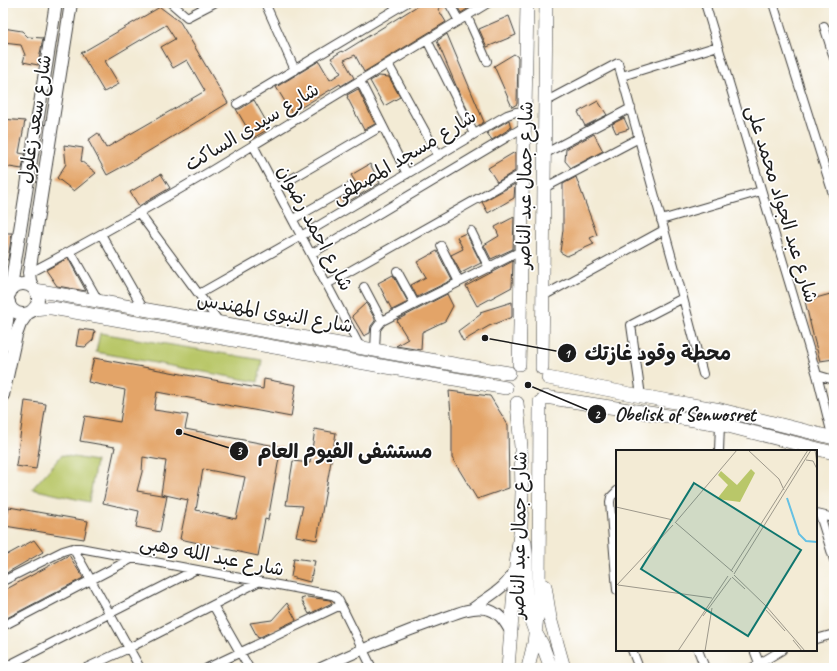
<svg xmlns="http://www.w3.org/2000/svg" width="837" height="671" viewBox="0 0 837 671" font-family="Caveat,'Playpen Sans Arabic',sans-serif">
<rect width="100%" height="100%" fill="#fff"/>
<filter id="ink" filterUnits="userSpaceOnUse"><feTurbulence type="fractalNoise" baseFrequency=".025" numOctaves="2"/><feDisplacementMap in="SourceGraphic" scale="8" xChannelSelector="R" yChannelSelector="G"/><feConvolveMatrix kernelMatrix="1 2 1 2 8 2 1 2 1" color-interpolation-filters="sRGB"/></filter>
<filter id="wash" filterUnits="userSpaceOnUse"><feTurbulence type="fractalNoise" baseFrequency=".012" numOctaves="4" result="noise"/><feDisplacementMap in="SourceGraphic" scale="16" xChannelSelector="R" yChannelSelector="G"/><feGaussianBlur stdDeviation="0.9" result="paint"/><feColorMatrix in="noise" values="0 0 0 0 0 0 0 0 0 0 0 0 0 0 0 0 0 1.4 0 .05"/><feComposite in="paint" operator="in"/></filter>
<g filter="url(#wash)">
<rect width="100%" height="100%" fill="#f3ebd5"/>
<path fill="#b9c769" stroke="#6a7242" d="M100,333L262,360L258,382L96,352Z
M62,455L96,461L89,502L32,489Z"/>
<g id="blocks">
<path fill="#e3a468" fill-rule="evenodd" d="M422,3H444V5L438,9L446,22L364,72L355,55L344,60L354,78L341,86L340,84L292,113L276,87L319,61L330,80L341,73L331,58L342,51L343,52Z
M457,3H477L461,13L456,4Z
M160,7L180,22L228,103L129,163L107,175L88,140L98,133L106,148L205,91L187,60L173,68L161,47L175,39L166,25L105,61L119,84L104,92L81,53Z
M509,16L516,35L487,47L479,29Z
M3,28L22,31L28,37L43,38L38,65L23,62L25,55L21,45L3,43Z
M447,34L484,122L476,127L460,95L437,41Z
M514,54L518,57L517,104L512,107L494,66Z
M379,76L389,77L400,97L384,106L370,81Z
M358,89L375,124L364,130L347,97H348L347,95Z
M254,100L270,128L253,138L236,109H240Z
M598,101L607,115L585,126L578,112Z
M624,118L629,129L616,133L612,124Z
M3,119L25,121L19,153L25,154L22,169L3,166Z
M509,120L511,128L492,140L487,133Z
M594,134L603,151L571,168L565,161L566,149Z
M64,145L83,148L81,161L96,173L74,191L57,178L66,164Z
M515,152V171L497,182L488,168Z
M370,164L380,183L344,204L341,198L353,192L355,188L358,186L351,175Z
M161,174L170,188L139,206L130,192Z
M576,177L597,235L590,238L594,244L567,256L560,252L563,230V184Z
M515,184L514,198L488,213L482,202Z
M514,217L513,249L491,259L484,245L499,236L495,227Z
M3,233H12L8,259L3,265Z
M466,233L481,263L461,273L451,255L463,249L457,237Z
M437,251L452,280L417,297L411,285L426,277L417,262Z
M68,258L86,291L57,286L46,270Z
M513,261L512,287L477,306L466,286Z
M393,275L408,302L392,310L378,283Z
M834,293V359L820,361L814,339L805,301Z
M447,294L453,306L445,321L422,332L421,350L396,346L408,339L397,321L398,320H397Z
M512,302V317L489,326L463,341L458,331L481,314L480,312Z
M366,303L375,319V321L371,326L370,333L364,336L352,316Z
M79,329L95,331L93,340L85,347L76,346Z
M94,358L263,389L264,379L296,385L291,417L157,392L154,410L188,415L185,429L281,447L268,520L265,519L258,556L180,539L188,500L161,494L166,461L143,457L142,472L137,491L167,496L160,532L136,527L139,511L103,503L115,447L80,441L85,416L120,422L125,390L88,382ZM203,469L245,477L236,519L196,510Z
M449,391L490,396L508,425L509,488L477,499L452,458V425Z
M25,401L46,404L36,469L16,466Z
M315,429L336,433L317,540L296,536L303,506L286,505L293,461L310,463Z
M9,507L88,521L84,539L5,526Z
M34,540L43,552L3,575V557Z
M69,555L83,578L3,620V591Z
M294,558L315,561L310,582L291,577Z
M307,597L330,600L332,603L309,614L301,599Z
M287,603L296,620L258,638L250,623L272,620Z"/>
</g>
</g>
<g filter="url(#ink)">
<use href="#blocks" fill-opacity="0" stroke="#3c3b38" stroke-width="1"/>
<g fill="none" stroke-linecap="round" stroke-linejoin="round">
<defs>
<path id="minor" d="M171,3L187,17L214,3
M265,3L295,70
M449,3L459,21
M705,3L817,375L833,439
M773,3L834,197
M467,16L487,61
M824,26L834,58
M427,40L474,134
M388,64L438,155
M622,76L718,46
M360,81L407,174
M545,102L618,63L683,298L703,374
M237,104L406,3
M253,145L360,347
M544,154L631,108
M276,188L382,126
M544,188L639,138
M139,213L220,323
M293,219L350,187
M661,220L761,191
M471,231L489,268
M101,234L144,310
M441,246L459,282
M70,251L99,302
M311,254L524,127
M397,271L415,304
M29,273C92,240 153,205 214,169C306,114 397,58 488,3
M327,284L523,173
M364,287L382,321
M199,294L301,236L507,115L516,112L525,111
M543,296L664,230
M375,350L376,329L378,326L382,321L521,251
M817,375L834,380
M641,396L631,325L683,298
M719,451L720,424L721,410
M617,491L611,497L610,502L617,590
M817,514L834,518
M820,515L834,560
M73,548L140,668
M3,581L63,551L73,548H80L332,595L336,597L339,601L372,668
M213,605L249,668
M3,626L133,558
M816,639L834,634
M632,650L639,668
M698,650L705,668
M754,650L761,668
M5,667L195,570
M86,668L129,648L258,582
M207,668L341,605
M752,668L782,650"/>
<path id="tertiary" d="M473,608C489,596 507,588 515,569
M321,668C360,650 398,634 438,620C452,615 471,606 485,609C499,611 505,622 511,633"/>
<path id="secondary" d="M8 299a15 15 0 1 1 30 0a15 15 0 1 1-30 0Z
M33,288L30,281L29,273L71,3
M10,293L56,3
M3,344L7,321L9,302
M3,395L16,335L20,324L27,314"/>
<path id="primary" d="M35,290L459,365L509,373
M34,309L43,308H52L506,388
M519,364L520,326L522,200L525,111L527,3
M542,368L546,3
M548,378L641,396L721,410L834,438
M545,397L720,424L834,453
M525,542L526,555V605L530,618L535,632L542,644L551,668
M545,586L550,618L564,668
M508,668L516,565L521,526L522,492L521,447L517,403
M528,668L534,643L539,599L540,402"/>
</defs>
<use href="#minor" stroke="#3c3b38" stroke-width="10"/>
<use href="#tertiary" stroke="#3c3b38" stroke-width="12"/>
<use href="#secondary" stroke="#3c3b38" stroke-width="14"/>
<use href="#primary" stroke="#3c3b38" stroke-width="14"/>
<use href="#minor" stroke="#fff" stroke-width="8"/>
<use href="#tertiary" stroke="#fff" stroke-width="10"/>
<use href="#secondary" stroke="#fff" stroke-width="12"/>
<use href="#primary" stroke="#fff" stroke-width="13"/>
</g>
</g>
<g text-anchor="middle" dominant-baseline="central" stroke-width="3.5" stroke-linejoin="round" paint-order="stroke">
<g font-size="19" fill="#1c1c1c" stroke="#fff">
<text transform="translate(35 119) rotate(-81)">شارع سعد زغلول</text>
<text transform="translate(252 127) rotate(-31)">شارع سيدى الساكت</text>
<text transform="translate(404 157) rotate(-31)">شارع مسجد المصطفى</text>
<text transform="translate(525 185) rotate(-89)">شارع جمال عبد الناصر</text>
<text transform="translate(782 204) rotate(73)">شارع عبد الجواد محمد على</text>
<text transform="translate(315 228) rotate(62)">شارع احمد رضوان</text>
<text transform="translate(275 313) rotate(10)">شارع النبوى المهندس</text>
<text transform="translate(519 535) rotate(-89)">شارع جمال عبد الناصر</text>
<text transform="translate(212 556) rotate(11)">شارع عبد الله وهبى</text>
</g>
</g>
<g transform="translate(616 450)">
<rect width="201" height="201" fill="#f3ebd5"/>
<path d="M135,19L139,23L124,52L101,49L112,35L102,25L105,21L121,35Z" fill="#b9c769"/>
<path fill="none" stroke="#66c1e3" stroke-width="2" d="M171,48L183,84L190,91L201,92"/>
<path fill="none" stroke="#9d988b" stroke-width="1" d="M132,0L163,29L168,40M199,0L201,14M190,10L197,11L201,19M0,57L57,70M59,73L121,0M60,73L117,122M115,121L192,0M118,124L195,0M118,125L150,156L189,201M116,127L129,139M2,135L96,148M0,136L57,75M150,160L169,181M87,166L115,128M177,190L186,201M62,201L112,126M89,201L96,158"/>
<path fill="#0f766e" fill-opacity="0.15" stroke="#0f766e" stroke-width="2" d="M78,33L185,100L132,186L25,119Z"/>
<rect width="201" height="201" fill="none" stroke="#1c1c1c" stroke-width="2"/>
</g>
<path fill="none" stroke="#1c1c1c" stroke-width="1.5" d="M485 338L567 353M528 385L597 414M179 432L239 451"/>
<g fill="#1c1c1c" stroke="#fff" stroke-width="1.5">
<circle cx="485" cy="338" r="4"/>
<circle cx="528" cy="385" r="4"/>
<circle cx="179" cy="432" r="4"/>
<circle cx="567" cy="353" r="10"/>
<circle cx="597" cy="414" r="10"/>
<circle cx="239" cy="451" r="10"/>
</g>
<g font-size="12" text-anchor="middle" font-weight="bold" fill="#fff">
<text x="567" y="358">1</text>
<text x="597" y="419">2</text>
<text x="239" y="455">3</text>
</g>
<g font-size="20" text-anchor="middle" font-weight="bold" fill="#1c1c1c" stroke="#fff" stroke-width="3.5" stroke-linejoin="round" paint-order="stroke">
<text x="658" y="360">محطة وقود غازتك</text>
<text x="685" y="421">Obelisk of Senwosret</text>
<text x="345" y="458">مستشفى الفيوم العام</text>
</g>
<rect width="837" height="671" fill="none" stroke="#fff" stroke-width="16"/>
</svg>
